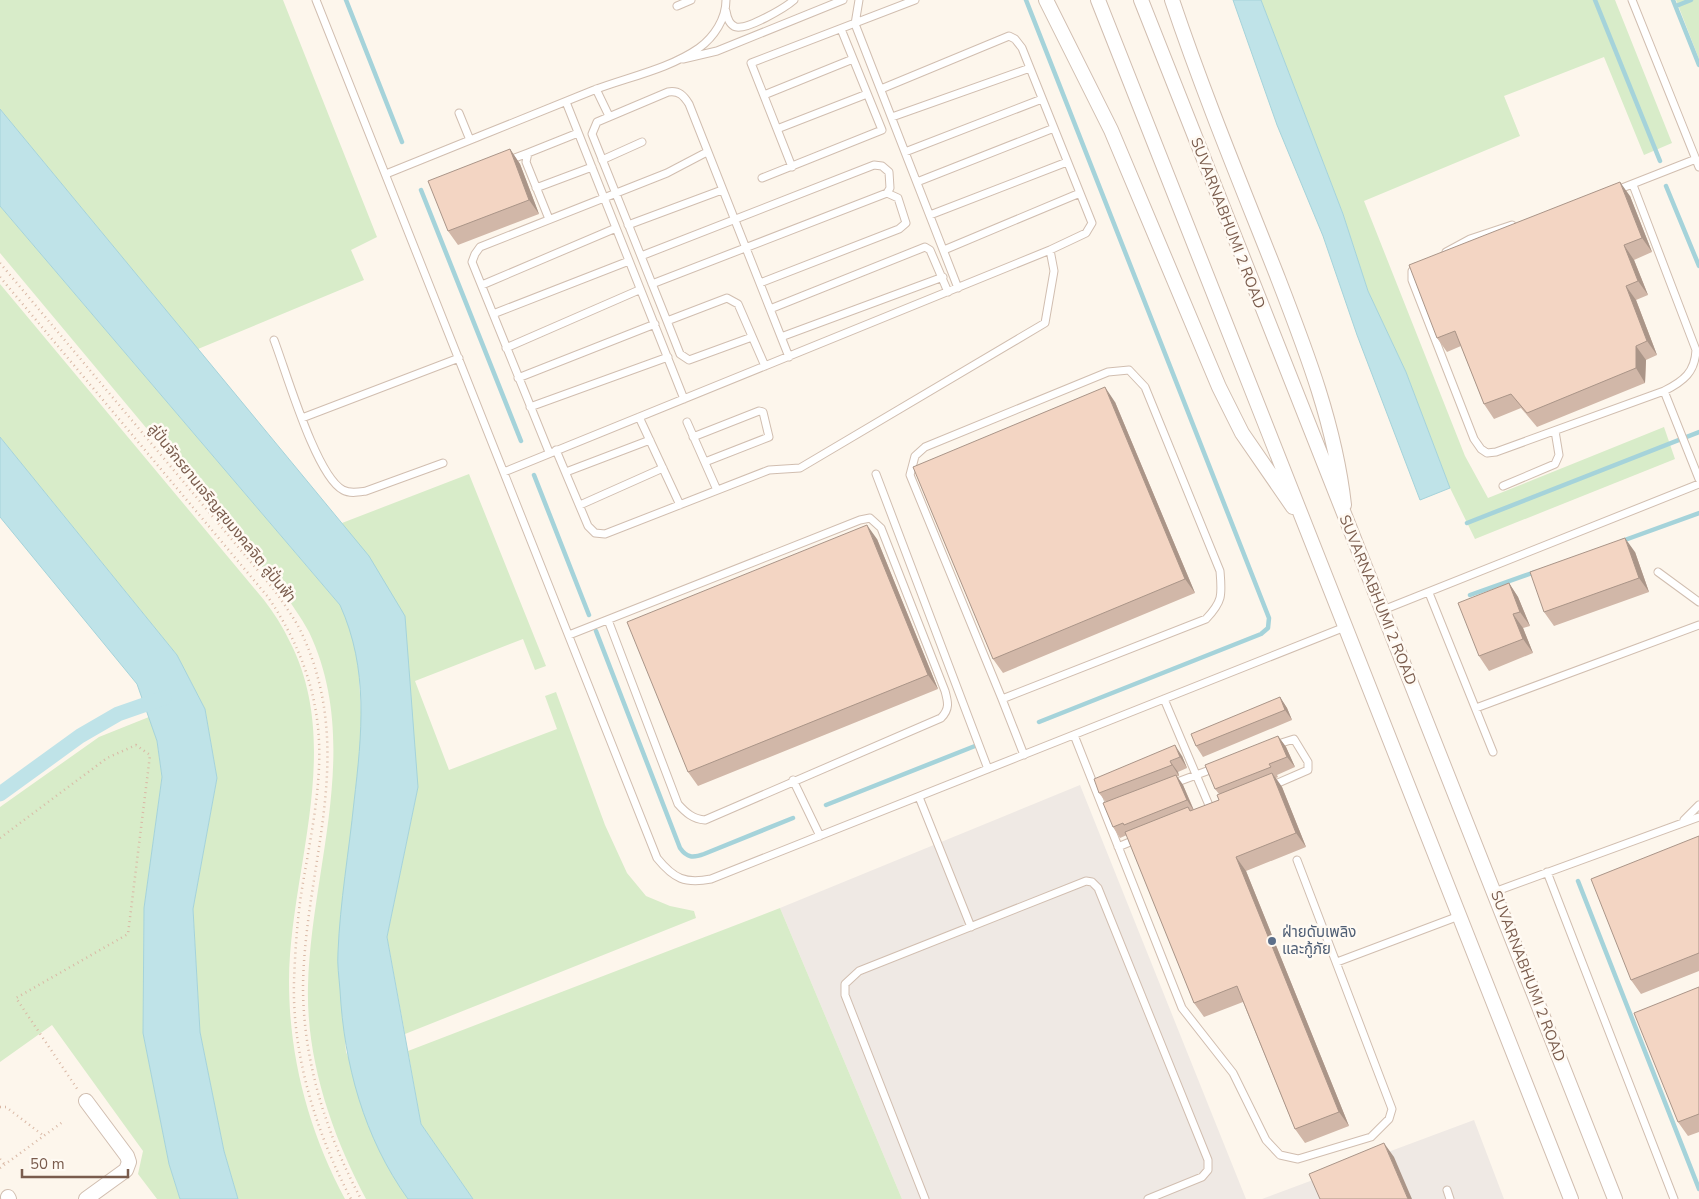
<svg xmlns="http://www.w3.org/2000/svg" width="1699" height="1199" viewBox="0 0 1699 1199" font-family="'Nunito Sans','Noto Sans Thai',sans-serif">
<rect width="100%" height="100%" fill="#fdf6ec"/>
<path fill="#efe9e4" d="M1080,785L1246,1199H902L780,908Z
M1474,1120L1504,1199H1262Z"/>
<path fill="#d8ecc9" d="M0,0H283L377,237L351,250L364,280L198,349L0,109Z
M1261,0H1615L1672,143L1644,155L1604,57L1504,96L1520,136L1364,201L1465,456L1488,498L1664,427L1675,459L1475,539L1450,488L1406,372L1368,291L1343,214Z
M1676,0H1699V59Z
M0,206L340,605L349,624L358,659L362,731L338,953L346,1052L408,1199H366C332,1135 306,1060 308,986C311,868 363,746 309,632C301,617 290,602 280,588L0,253Z
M0,284L264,600C274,613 283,627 290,642C344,748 290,870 289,981C289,1058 309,1132 345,1199H238L224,1151L200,1032L193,909L217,778L205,709L177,655L0,437Z
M469,474L546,666L535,670L523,639L415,681L449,770L557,729L545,696L556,692L605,825L627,873L646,896L670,906L694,911L696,918L405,1034L387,937L418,787L342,523Z
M149,717L157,741L162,777L144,908L143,1033L169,1164L180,1199H157L138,1174L143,1151L52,1025L0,1062V807L99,737Z
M780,908L902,1199H473L421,1124L408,1051Z"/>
<path fill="#bfe3e8" stroke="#a5d3da" d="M1233,0H1261L1343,214L1368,291L1406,372L1450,488L1420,500L1357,335L1323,236L1277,125Z
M0,109L369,556L405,616L418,787L387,937L421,1124L473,1199H408C364,1138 344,1064 340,990C339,977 337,964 338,952C340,902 349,851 354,802C362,734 369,669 340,605L0,206Z
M0,437L177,655L205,709L217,778L193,909L200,1032L224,1151L238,1199H180L169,1164L143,1033L144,908L162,777L157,741L137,684L0,517Z"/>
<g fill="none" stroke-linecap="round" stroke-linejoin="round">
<path stroke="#a5d3da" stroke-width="4.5" d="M346,0L402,142
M1026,0L1269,618L1268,628L1261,634L1039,722
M1595,0L1660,161
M1673,0L1699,65
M1676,6L1691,0
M1666,186L1699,266
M421,190L521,441
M534,475L589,615
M1467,523L1699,432
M1622,541L1699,513
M1470,595L1535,572
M596,631L680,848C687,858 693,858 704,854L793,818
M826,805L975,746
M1578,881L1699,1189"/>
<path stroke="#bfe3e8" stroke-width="15" d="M0,794L80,736L118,714L164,698"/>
<defs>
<path id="service" d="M316,0L657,858C674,879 685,884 711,879L1345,627
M859,0L855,24L958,288
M1632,0L1699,167
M677,6L691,0
M726,11C727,17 729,25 736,27C747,30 785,8 794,0
M683,59L717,51L843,0
M596,89L609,116
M764,95L853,59
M566,102L684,399
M459,113L470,140
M892,117L1030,68
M777,129L867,94
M905,152L1042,99
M602,160L642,142
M507,161L528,153
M792,167L751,63L915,0
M386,174C455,146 525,118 594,90C628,77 669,69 699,48C714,37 726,19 726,0
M762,178L882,130L841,29
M917,182L1054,128
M536,188L592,167
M1617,190L1696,159
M930,215L1067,162
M549,219L526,162L528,153L578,133
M628,225L722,190
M944,250L1080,193
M1446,252L1470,239L1512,225
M641,256L874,165L882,166L889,172L890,188L887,193
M1416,267L1412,271V280L1474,439L1481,449L1487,453L1496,452L1664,391C1684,381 1695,372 1696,350L1633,185
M652,284L887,193L898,198L906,223L899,229L760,283
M482,285L616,228
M770,309L925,247L930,250L948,292
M493,314L629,261
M667,321L680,354L689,360L752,337
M781,337L943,277
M274,340C286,371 316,476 343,490C350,494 359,492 366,491L443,463
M506,348L639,290
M765,366L738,304L727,298L667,321L592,134L597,122L668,92C679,90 684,96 689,104L789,357
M1129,370L1145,387L1220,571C1222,595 1223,601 1206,619L1002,699L910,475L915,456L925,447L1108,372Z
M518,378L655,324
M1664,391L1699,479
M530,407L668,357
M639,417L680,505
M302,418L459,358
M687,422L717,490
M693,437L759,411L763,412L769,437L705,462
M556,450L588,526L595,533L605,534L769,470L800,468L1045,323L1054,271L1050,250
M549,452L472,262L475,254L480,247L667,173L707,152
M504,472L1050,250L1086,233L1092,223L1022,48L1015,39L1009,36L881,89
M566,472L650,440
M876,474L988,769
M1503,486L1555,464L1559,455L1555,431
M580,505L663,468
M1658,572L1699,602
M1429,593L1493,752
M1383,610L1699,484
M569,635L860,520L870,518L881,528L945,691C948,702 950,709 941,718L705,820C693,819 686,813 678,804L608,620
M1002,699L1024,755
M1164,699L1211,810
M1476,708L1699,625
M1074,735L1182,1008L1233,1073L1266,1140L1280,1155L1298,1159L1371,1137L1389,1119L1392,1109L1297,860
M793,780L820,836
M1172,784L1215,768
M1271,786L1308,770V762L1294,739L1275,745
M919,797L971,927
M1684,820L1699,805
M1118,847L1137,839
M1547,872L1674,1199
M1494,892L1699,817
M1337,962L1459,916
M1447,1190L1450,1199
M925,1199L845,995V984L859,971L1086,881L1092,882L1098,888L1208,1160V1170L1202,1177L1148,1199"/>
<path id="minor" d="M1046,0L1111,130L1219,387L1242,433L1293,507
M1098,0L1571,1199
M1141,0L1615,1199
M1172,0C1203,92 1240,182 1276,273C1305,348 1335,424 1344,505
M86,1101L127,1156L129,1162L126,1170L86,1199
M8,1197L9,1199"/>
</defs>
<use href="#service" stroke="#d1beb0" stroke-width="9"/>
<use href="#minor" stroke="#d1beb0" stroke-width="16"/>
<path stroke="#d9b8a5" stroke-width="2.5" stroke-dasharray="1 4" stroke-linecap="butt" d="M0,263L275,591C285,606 296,620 303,636C357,756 305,864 303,986C303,1060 326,1134 361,1199
M0,277L268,597C293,634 311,674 317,719C325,777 310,838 301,895C297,923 295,954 294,982C292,1056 317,1135 351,1199
M0,838L107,758L136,745L150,755L128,934L16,998L78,1090
M0,1107H6L44,1136
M0,1159L5,1165
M0,1168L64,1121"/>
<use href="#service" stroke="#fff" stroke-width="7"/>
<use href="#minor" stroke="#fff" stroke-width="14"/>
</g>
<path fill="#d1b7a8" d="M510,149L520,164L539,214L458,245L448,231Z
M1630,196L1652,252L1634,260L1648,295L1636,300L1657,355L1646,360L1645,383L1537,427L1521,408L1494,419L1484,404L1461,346L1447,352L1437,338Z
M1115,402L1195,593L1003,673L993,659Z
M877,539L938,689L698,786L688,772Z
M1635,552L1649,592L1554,626L1544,612Z
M1509,583L1518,597L1530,626L1523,628L1533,653L1489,671L1479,656Z
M1280,697L1287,708L1292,720L1203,757L1196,746Z
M1278,736L1286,747L1295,767L1277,775L1278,777L1276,778L1282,787L1306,847L1246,871L1349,1126L1305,1143L1295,1129L1243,1002L1204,1017L1194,1003L1127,835L1120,838L1113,827L1106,802L1099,793L1182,756L1187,768L1178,772L1179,776H1177L1183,785L1194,810L1219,800V794L1215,789Z
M1699,836V971L1641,994L1631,980Z
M1699,987V1132L1688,1136L1678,1122Z"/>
<path fill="#aa9588" d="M510,149L520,164L539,214L529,200Z
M1620,182L1630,196L1652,252L1642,238Z
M1624,245L1634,260L1648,295L1638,281Z
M1626,286L1636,300L1657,355L1647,341Z
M1636,346L1646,360L1645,383L1636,368Z
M1105,387L1115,402L1195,593L1185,579Z
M867,525L877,539L938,689L928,675Z
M1625,538L1635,552L1649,592L1639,578Z
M1509,583L1518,597L1530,626L1520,612Z
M1513,614L1523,628L1533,653L1523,639Z
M1280,697L1287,708L1292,720L1285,710Z
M1278,736L1286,747L1295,767L1287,757Z
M1175,745L1182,756L1187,768L1180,757Z
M1170,761L1178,772L1179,776L1172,765Z
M1272,773L1282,787L1306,847L1296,833Z
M1176,775L1183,785L1194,811L1187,800Z
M1236,857L1246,871L1349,1126L1339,1112Z
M1384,1143L1394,1157L1412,1199H1408Z"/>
<path fill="#f3d5c3" stroke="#aa9588" d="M510,149L529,200L448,231L428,181Z
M1620,182L1642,238L1624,245L1638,281L1626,286L1647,341L1636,346V368L1527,413L1511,394L1484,404L1455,331L1437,338L1409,265Z
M1105,387L1185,579L993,659L913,467Z
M867,525L928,675L688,772L627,622Z
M1625,538L1639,578L1544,612L1530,572Z
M1509,583L1520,612L1513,614L1523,639L1479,656L1458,603Z
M1280,697L1285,710L1196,746L1191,734Z
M1278,736L1287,757L1269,764L1271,767L1215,789L1205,765Z
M1175,745L1180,757L1170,761L1172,765L1099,793L1094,779Z
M1272,773L1296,833L1236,857L1339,1112L1295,1129L1237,986L1194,1003L1125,832L1188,807L1190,811L1219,800L1217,795Z
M1176,775L1187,800L1124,825L1123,823L1113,827L1103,803Z
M1699,836V953L1631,980L1591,879Z
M1699,987V1114L1678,1122L1634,1013Z
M1384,1143L1408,1199H1320L1309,1174Z"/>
<circle fill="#5c6f8a" stroke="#fffaf3" stroke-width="2" cx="1272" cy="941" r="5"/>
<g text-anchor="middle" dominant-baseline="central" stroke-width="5" stroke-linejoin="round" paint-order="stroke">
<g font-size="15" fill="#7a5c4d" stroke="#fffaf3">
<text transform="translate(1228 223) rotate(69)">SUVARNABHUMI 2 ROAD</text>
<text transform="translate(222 513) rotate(51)">ลู่ปั่นจักรยานเจริญสุขมงคลจิต ลู่ปั่นฟ้า</text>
<text transform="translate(1378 600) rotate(68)">SUVARNABHUMI 2 ROAD</text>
<text transform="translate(1528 976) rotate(69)">SUVARNABHUMI 2 ROAD</text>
</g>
<g font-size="15" fill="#4e5e75" stroke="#fffaf3" text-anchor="start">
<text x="1282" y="932">ฝ่ายดับเพลิง<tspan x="1282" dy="17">และกู้ภัย</tspan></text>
</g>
</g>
<path d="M22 1169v8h106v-8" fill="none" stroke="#7a5c4d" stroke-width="2.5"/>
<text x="30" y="1169" font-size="15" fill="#7a5c4d" stroke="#fffaf3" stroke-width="4" paint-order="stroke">50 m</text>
</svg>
